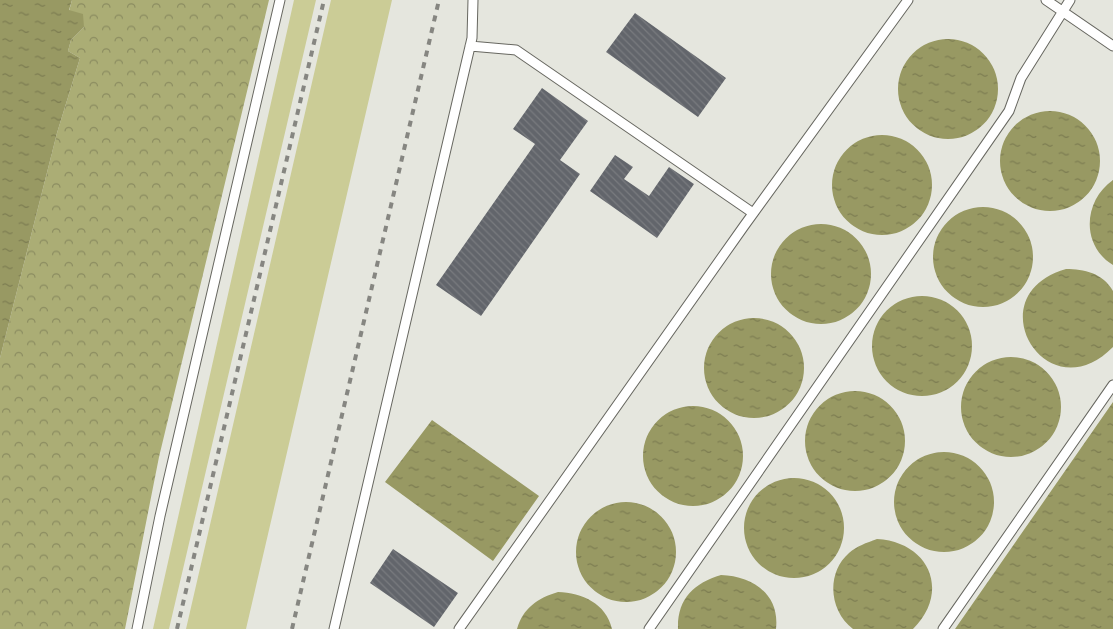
<svg xmlns="http://www.w3.org/2000/svg" width="1113" height="629" viewBox="0 0 1113 629" font-family="Cabin,sans-serif">
<defs>
<pattern id="forest-crowns" width="20" height="18" patternUnits="userSpaceOnUse" patternTransform="scale(1.25)"><rect width="20" height="18" fill="#abad75"/><path d="M2 6a3 3 0 1 1 6 0M12 15a3 3 0 1 1 6 0" fill="none" stroke="#8b8c60"/></pattern>
<pattern id="water-ripples" width="26" height="14" patternUnits="userSpaceOnUse" patternTransform="scale(1.25)"><rect width="26" height="14" fill="#989963"/><path d="M2 4q2-2 4 0t4 0M15 11q2-2 4 0t4 0" fill="none" stroke="#7c7c51"/></pattern>
<pattern id="building-back-hatch" width="6" height="6" patternUnits="userSpaceOnUse" patternTransform="scale(1.25)"><rect width="6" height="6" fill="#62656b"/><path d="M-1 5l2 2M0 0l6 6M5-1l2 2" fill="none" stroke="#797b7f"/></pattern>
</defs>
<rect width="100%" height="100%" fill="#e5e6de"/>
<path fill="#cbcc96" d="M294,0H316L169,629H153Z
M331,0H392L246,629H186Z"/>
<path fill="url(#forest-crowns)" d="M72,0H269L159,457L125,629H0V358L57,133L80,58L68,51L71,40L84,27L69,11Z"/>
<path fill="url(#water-ripples)" d="M0,0H72L69,10L83,14L84,27L71,40L68,51L80,58L57,133L0,358Z
M898 89a50 50 0 1 1 100 0a50 50 0 1 1-100 0Z
M1000 161a50 50 0 1 1 100 0a50 50 0 1 1-100 0Z
M832 185a50 50 0 1 1 100 0a50 50 0 1 1-100 0Z
M1113,180V265C1080,245 1084,200 1113,180Z
M933 257a50 50 0 1 1 100 0a50 50 0 1 1-100 0Z
M771 274a50 50 0 1 1 100 0a50 50 0 1 1-100 0Z
M1066,269C1084,269 1103,273 1113,291V347C1046,415 975,295 1066,269Z
M872 346a50 50 0 1 1 100 0a50 50 0 1 1-100 0Z
M704 368a50 50 0 1 1 100 0a50 50 0 1 1-100 0Z
M961 407a50 50 0 1 1 100 0a50 50 0 1 1-100 0Z
M805 441a50 50 0 1 1 100 0a50 50 0 1 1-100 0Z
M1113,402V629H955Z
M643 456a50 50 0 1 1 100 0a50 50 0 1 1-100 0Z
M432,420L539,496L493,561L385,482Z
M894 502a50 50 0 1 1 100 0a50 50 0 1 1-100 0Z
M744 528a50 50 0 1 1 100 0a50 50 0 1 1-100 0Z
M576 552a50 50 0 1 1 100 0a50 50 0 1 1-100 0Z
M877,539C929,542 951,591 913,629H853C829,611 826,573 849,553C857,546 866,543 877,539Z
M721,575C752,576 780,594 776,629H678C677,599 694,583 721,575Z
M558,592C582,593 606,603 612,629H517C523,608 538,598 558,592Z"/>
<path fill="url(#building-back-hatch)" d="M635,13L726,78L698,117L606,52Z
M542,88L588,121L560,160L580,174L481,316L436,285L535,144L513,129Z
M615,155L633,167L624,179L649,196L669,167L694,184L657,238L590,191Z
M393,549L458,593L434,627L370,583Z"/>
<g fill="none" stroke-linecap="round" stroke-linejoin="round">
<defs>
<path id="service" d="M1046,0L1113,46
M470,46L516,50L753,213
M137,629L160,516L280,0
M334,629L472,38L473,0
M459,629L744,226L908,0
M649,629L1009,111L1021,78L1070,0
M943,629L1113,385"/>
</defs>
<use href="#service" stroke="#676760" stroke-width="11"/>
<use href="#service" stroke="#fff" stroke-width="9"/>
<path stroke="#868681" stroke-width="4" stroke-dasharray="6 6" stroke-linecap="butt" d="M177,629L324,0
M292,629L439,0"/>
</g>
</svg>
